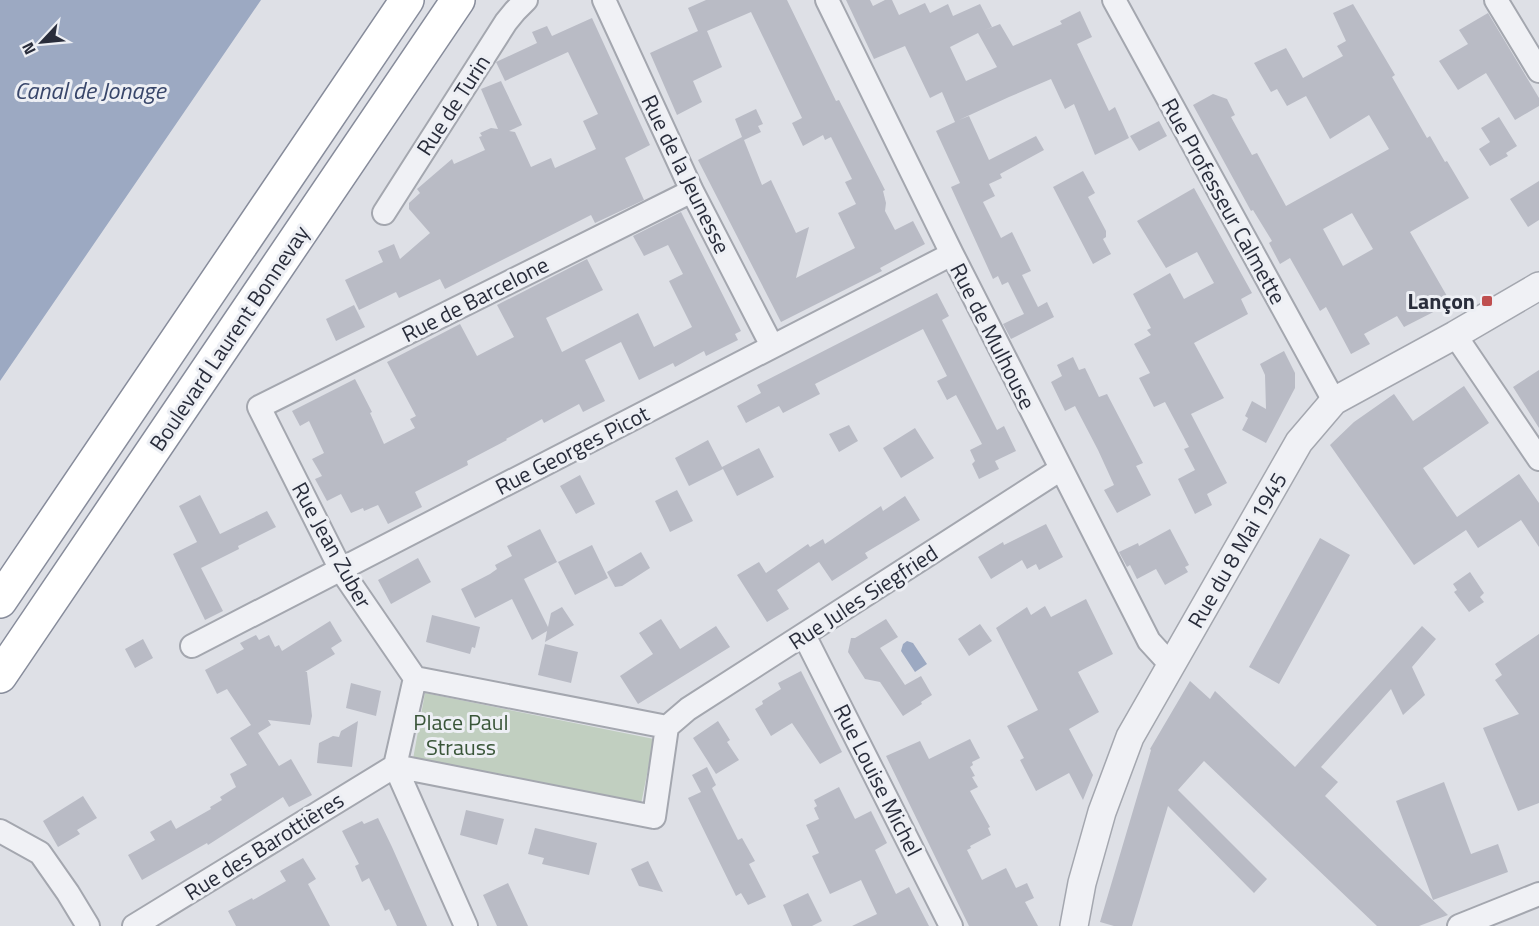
<svg xmlns="http://www.w3.org/2000/svg" width="1539" height="926" viewBox="0 0 1539 926" font-family="'Titillium Web',sans-serif">
<rect width="100%" height="100%" fill="#dee0e6"/>
<path fill="#c1cfc0" d="M425,693L654,739L641,804L413,759Z"/>
<path fill="#9ca9c2" d="M0,0H261L0,381Z
M907,641L913,643L927,664L915,672L901,651L903,644Z"/>
<path fill="#b9bbc5" fill-rule="evenodd" d="M706,0H787L836,101L839,100L885,190L883,191L886,203L885,211L895,230L913,221L925,244L880,268L882,271L781,322L698,160L742,137L735,119L756,109L763,124L758,126L761,132L744,140L762,185L771,180L796,233L809,227L796,278L855,248L838,213L856,204L845,182L852,179L831,137L825,140L823,135L803,146L792,123L802,118L751,12L707,31L722,67L693,81L702,102L677,115L650,53L698,31L688,8Z
M846,0H870L873,6L885,0H892L899,15L925,3L930,13L948,4L953,16L980,4L992,27L985,30L1000,24L1013,46L1062,24L1060,21L1080,11L1092,37L1077,44L1109,111L1115,107L1129,138L1095,155L1074,104L1065,109L1051,79L1009,97L959,120L969,116L989,160L1036,136L1044,150L1000,174L1002,178L989,184L995,196L983,202L1001,238L1012,232L1031,271L1022,275L1038,307L1047,302L1054,317L1011,339L1003,324L1024,314L1008,282L1002,285L998,276L993,279L951,187L960,183L936,131L955,122L942,92L930,98L905,46L874,59ZM978,33L997,67L966,81L950,47Z
M1353,4L1395,75L1392,77L1427,138L1430,136L1445,162L1447,161L1469,198L1410,232L1451,303L1404,327L1397,316L1364,334L1370,344L1351,354L1326,307L1320,311L1290,258L1280,264L1269,243L1272,241L1253,210L1251,211L1193,105L1213,94L1227,99L1235,115L1231,117L1252,155L1257,153L1286,206L1389,149L1369,115L1330,139L1306,96L1287,106L1277,89L1271,92L1254,63L1286,48L1303,78L1343,56L1337,46L1346,41L1333,13ZM1352,213L1373,249L1343,266L1323,229Z
M1488,13L1539,98V106L1515,120L1486,73L1458,90L1439,61L1468,44L1459,30Z
M592,18L650,145L625,158L644,200L595,223L591,215L445,289L440,279L399,298L396,292L359,310L345,280L383,262L378,251L394,244L400,259L430,233L409,209V203L420,193L417,189L452,159L454,164L485,150L479,137L482,136L480,133L491,128L498,129L481,89L501,81L522,125L509,131L515,132L531,167L551,158L555,168L596,149L583,121L598,114L568,52L505,81L496,62L537,43L532,32L547,26L552,36Z
M1499,117L1517,146L1506,153L1508,156L1490,166L1479,149L1490,142L1481,128Z
M1159,121L1167,136L1139,151L1130,136Z
M1083,171L1095,193L1088,197L1106,231V237L1103,239L1111,254L1093,264L1053,187Z
M1539,181V220L1528,227L1510,199Z
M1194,188L1252,293L1241,299L1248,314L1194,343L1224,398L1191,414L1227,483L1207,494L1212,505L1195,514L1178,479L1195,470L1184,449L1189,447L1165,402L1154,407L1139,378L1150,373L1134,344L1151,335L1147,330L1151,328L1133,294L1170,273L1184,299L1214,283L1197,252L1166,268L1137,221Z
M681,212L741,331L735,334L738,340L706,356L704,351L675,367L673,363L639,380L621,342L585,360L605,401L583,412L579,404L544,423L542,419L506,439L507,440L467,461L468,465L415,492L422,507L388,524L378,505L364,511L363,508L351,513L341,494L327,501L315,479L322,476L312,459L324,453L309,421L300,426L292,411L355,379L372,412L370,413L384,444L415,428L410,419L416,416L387,362L460,324L477,356L514,337L497,305L587,259L603,290L546,318L562,352L638,313L654,347L692,327L669,281L683,274L668,245L644,256L633,236Z
M937,293L949,316L942,320L997,430L1004,426L1016,451L995,461L999,469L979,479L972,464L975,461L970,450L982,444L956,395L947,400L937,381L947,376L923,329L815,384L820,394L783,413L779,406L746,423L737,406L761,393L757,385Z
M354,305L365,327L336,341L326,319Z
M1284,351L1295,373V388L1266,443L1242,430L1248,418L1245,416L1252,401L1266,409L1265,375L1260,364Z
M1073,357L1079,370L1085,368L1099,397L1107,394L1143,463L1136,466L1151,495L1117,513L1104,490L1114,485L1098,450L1075,406L1065,411L1051,382L1062,376L1057,365Z
M1539,370V428L1513,387Z
M1464,386L1489,423L1423,468L1457,517L1519,474L1539,503V547L1521,520L1478,548L1466,530L1414,565L1330,445L1354,422L1394,394L1413,421Z
M849,425L858,441L839,452L829,434Z
M915,428L934,458L901,478L883,448Z
M708,440L723,469L689,486L675,458Z
M759,448L774,477L737,496L722,467Z
M580,475L595,504L576,514L560,486Z
M677,490L693,521L670,532L655,501Z
M200,495L220,534L267,511L276,527L238,546L239,549L201,568L223,611L205,620L173,554L197,542L179,506Z
M905,496L920,520L865,553L868,558L832,581L819,562L777,590L789,609L767,622L737,575L759,562L766,573L808,544L810,547L823,539L825,544L881,506L883,511Z
M1046,524L1063,557L1039,570L1036,564L1027,569L1022,560L991,579L978,557L1003,542L1004,545Z
M540,529L557,562L524,579L548,627L551,613L562,607L574,625L545,642L547,631L532,640L512,599L475,618L461,589L490,574L497,569L495,565L512,556L507,546Z
M1170,529L1189,565L1185,567L1188,572L1165,585L1156,569L1137,579L1130,565L1127,567L1119,552L1138,543L1139,546Z
M1320,538L1350,555L1279,684L1249,667Z
M592,545L608,578L575,595L558,562Z
M641,552L650,568L622,586L615,587L607,572Z
M418,558L431,582L391,604L378,580Z
M1470,572L1484,593L1480,597L1484,602L1469,612L1454,592L1457,590L1453,584Z
M1086,599L1113,654L1078,672L1099,712L1069,729L1093,775L1083,800L1069,773L1036,791L1020,760L1024,758L1007,726L1038,710L996,628L1027,607L1031,615L1045,606L1051,617Z
M432,615L480,627L475,648L472,647L470,654L426,642Z
M661,619L680,649L716,626L730,647L638,704L620,676L653,654L639,633Z
M886,619L898,637L880,648L905,685L921,676L932,695L921,702L922,704L903,716L880,682L865,679L848,652L851,638H855Z
M330,621L342,641L331,648L335,654L305,672H307L312,716L310,725L268,720L271,725L258,733L279,766L291,759L312,795L289,807L283,797L208,845L207,843L142,880L128,855L155,840L150,832L171,820L176,829L211,809L210,807L222,800L220,797L236,787L230,774L247,765L230,738L251,725L227,689L217,694L205,670L244,649L240,643L256,635L259,640L269,635L275,647L279,645L282,651Z
M980,624L992,641L969,656L958,639Z
M1422,626L1436,639L1412,667L1425,695L1403,715L1391,689L1321,767L1338,782L1325,796L1448,915L1419,926H1377L1204,761L1178,790L1267,879L1254,893L1168,806L1132,926H1114L1100,922L1151,750L1150,749L1190,681L1210,699L1215,691L1295,767Z
M1539,634V803L1518,811L1483,728L1519,714L1495,680L1502,675L1495,664Z
M143,639L153,658L135,668L125,649Z
M545,644L578,652L571,683L538,675Z
M801,671L842,752L820,764L792,723L771,736L755,709L763,704L762,701L781,689L778,683Z
M351,683L381,691L376,716L346,708Z
M358,721L352,767L317,763L319,743L333,736L339,737L341,731Z
M718,721L730,740L727,742L739,760L716,774L693,738Z
M970,739L980,758L972,762L973,765L970,767L975,776L972,777L978,787L970,791L990,827L988,828L991,835L970,846L971,848L967,850L982,880L1006,868L1016,888L1027,883L1034,898L1025,902L1038,926H969L886,756L920,741L929,759Z
M707,767L716,785L712,788L738,840L742,838L755,861L749,864L766,897L748,905L741,893L736,896L688,798L701,792L692,775Z
M1444,782L1471,854L1498,844L1508,872L1433,900L1396,801Z
M839,787L855,819L871,811L887,843L875,850L896,894L909,887L929,926H852L877,914L861,880L830,894L812,856L819,853L806,825L819,819L814,808L817,806L814,800Z
M83,796L97,818L77,830L80,834L58,847L43,821Z
M466,810L504,819L497,845L460,835Z
M378,818L392,847L427,926H397L389,909L385,911L369,878L362,882L355,866L359,864L342,831L362,821L364,824Z
M535,828L597,843L589,875L542,864L544,858L528,854Z
M303,858L316,879L308,884L330,926H236L228,911L252,898L253,900L286,881L280,871Z
M648,861L663,892L639,886L631,869Z
M508,883L528,926H497L483,895Z
M808,893L822,921L812,926H792L783,905Z"/>
<g fill="none" stroke-linecap="round" stroke-linejoin="round">
<defs>
<path id="minor" d="M604,0L692,191L772,346
M827,0L952,254L1149,641L1171,665
M1114,0L1334,401
M1496,0L1539,71
M384,213L506,22L515,11L526,0
M1455,335L1539,459
M804,635L951,926
M192,646L952,254
M415,678L341,570L259,407L692,191
M415,678L667,727L654,817L395,766Z
M667,727L688,709L1061,469
M0,831L40,853L68,893L88,926
M134,926L395,766L466,926
M1459,926L1539,894"/>
<path id="tertiary" d="M1074,926L1082,883L1102,812L1130,737L1299,442L1334,401L1455,335L1539,286"/>
<path id="trunk" d="M0,601L407,0
M0,676L458,0"/>
</defs>
<use href="#minor" stroke="#a4a7af" stroke-width="26"/>
<use href="#tertiary" stroke="#a4a7af" stroke-width="30"/>
<use href="#trunk" stroke="#878c9b" stroke-width="36"/>
<use href="#minor" stroke="#f0f1f5" stroke-width="22"/>
<use href="#tertiary" stroke="#f0f1f5" stroke-width="27"/>
<use href="#trunk" stroke="#fff" stroke-width="33"/>
</g>
<rect fill="#bf4f4f" stroke="#edeff4" stroke-width="2" x="1481" y="295" width="12" height="12" rx="3"/>
<g text-anchor="middle" dominant-baseline="central" stroke-width="6" stroke-linejoin="round" paint-order="stroke">
<g font-size="22" fill="#292d3b" stroke="#edeff4">
<text transform="translate(453 105) rotate(-57)">Rue de Turin</text>
<text transform="translate(686 174) rotate(64)">Rue de la Jeunesse</text>
<text transform="translate(1224 201) rotate(61)">Rue Professeur Calmette</text>
<text transform="translate(475 299) rotate(-27)">Rue de Barcelone</text>
<text transform="translate(993 336) rotate(63)">Rue de Mulhouse</text>
<text transform="translate(229 338) rotate(-56)">Boulevard Laurent Bonnevay</text>
<text transform="translate(572 450) rotate(-27)">Rue Georges Picot</text>
<text transform="translate(332 545) rotate(61)">Rue Jean Zuber</text>
<text transform="translate(1237 550) rotate(-60)">Rue du 8 Mai 1945</text>
<text transform="translate(863 597) rotate(-33)">Rue Jules Siegfried</text>
<text transform="translate(878 780) rotate(63)">Rue Louise Michel</text>
<text transform="translate(264 846) rotate(-32)">Rue des Barottières</text>
</g>
<g font-size="22" font-weight="bold" fill="#292d3b" stroke="#edeff4" text-anchor="end">
<text x="1475" y="301">Lançon</text>
</g>
<g font-size="22" fill="#395538" stroke="#edeff4">
<text x="461" y="722">Place Paul<tspan x="461" dy="25">Strauss</tspan></text>
</g>
<g font-size="24" font-style="italic" fill="#38466a" stroke="#edeff4">
<text x="90" y="90">Canal de Jonage</text>
</g>
</g>
<g transform="translate(42 42) rotate(244)" stroke="#edeff4" stroke-width="4.5" paint-order="stroke">
<path d="M0-4.5L10 22L0 15L-10 22Z" fill="#292d3b"/>
<text y="-9" font-size="16" font-weight="bold" text-anchor="middle" fill="#292d3b">N</text>
</g>
</svg>
